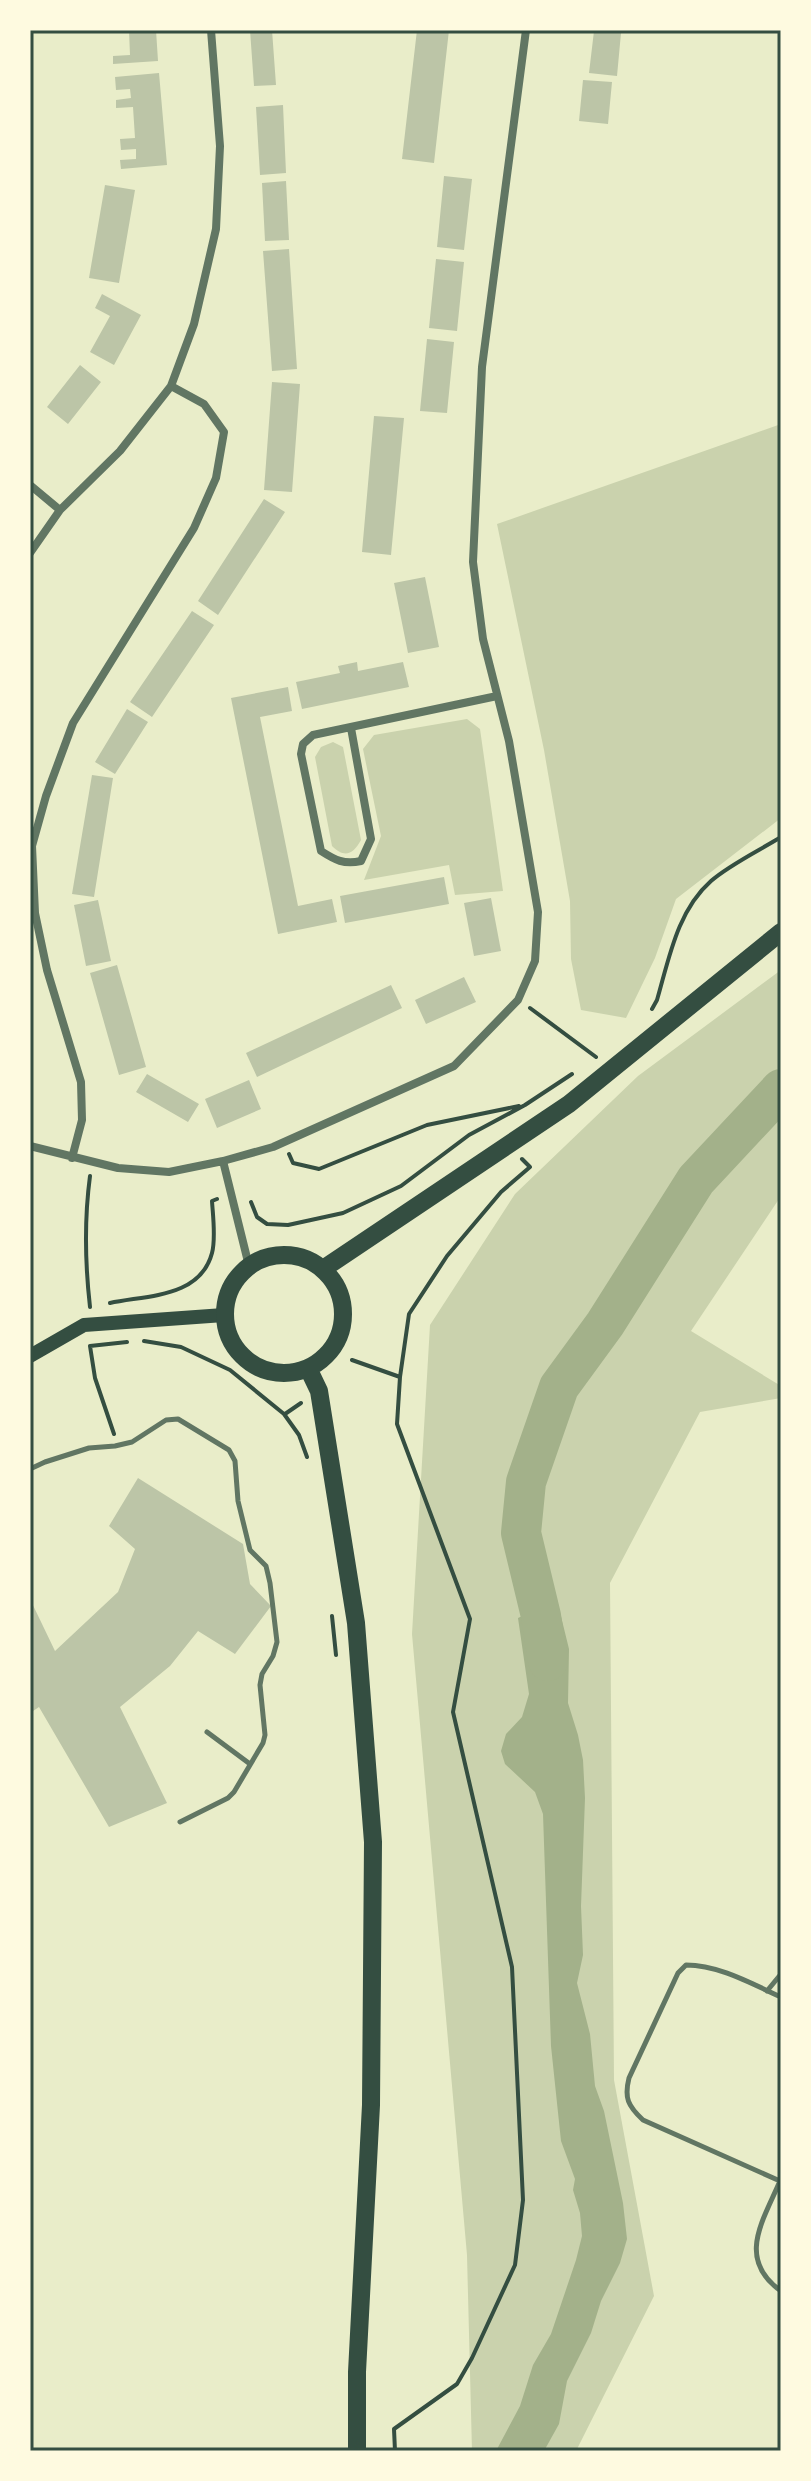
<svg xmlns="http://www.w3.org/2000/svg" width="811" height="2481" viewBox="0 0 811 2481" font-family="'Varela Round',sans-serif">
<rect width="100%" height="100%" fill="#e9edc9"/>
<path fill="#cad2ad" d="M781,424V818L676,899L655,958L626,1018L581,1010L571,959L570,901L544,750L497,524Z
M467,719L480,729L503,891L455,895L449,865L364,880L381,836L363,749L374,735Z
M333,742L343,747L361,840C353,855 344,858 332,846L315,757L321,747Z
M781,970V1196L691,1331L781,1386V1398L700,1412L610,1583L614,2080L654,2296L576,2451H472L467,2255L412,1634L430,1325L515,1194L638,1076Z"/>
<path fill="#a3b18a" d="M557,1600L569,1649L568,1703L578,1735L583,1760L585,1798L581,1906L583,1955L577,1983L590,2034L595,2086L604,2111L623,2203L627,2239L620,2263L601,2301L591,2333L567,2381L559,2424L544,2451H496L520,2406L533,2365L551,2334L576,2260L582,2236L580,2213L573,2190L575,2179L561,2141L551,2046L543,1814L535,1792L505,1764L501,1751L506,1734L522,1717L529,1694L518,1618Z"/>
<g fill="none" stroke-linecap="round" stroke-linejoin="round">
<path stroke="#a3b18a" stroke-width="40" d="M548,1661L541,1616L521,1533L526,1482L559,1387L605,1324L696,1180L781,1089"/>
</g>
<path fill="#bcc5a7" d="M129,30H156L158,61L113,64V56L130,55Z
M250,30H272L276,85L254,86Z
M417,30H449L434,163L402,159Z
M594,31L621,33L617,76L589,73Z
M159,73L167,165L121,169L120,160L136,159V149L121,150L120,139L135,138L133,107L116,108V100L131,98L130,89L116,90L115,77Z
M583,80L612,82L608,124L579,121Z
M283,105L286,173L260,175L256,107Z
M444,176L472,179L464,250L437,247Z
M286,181L289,240L265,241L262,183Z
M105,185L135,190L119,283L89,278Z
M289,249L297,369L272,371L263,251Z
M436,259L464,262L457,331L429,328Z
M102,294L141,315L114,365L90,352L110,316L95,308Z
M427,339L454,342L447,413L420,411Z
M80,365L101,382L68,424L47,407Z
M272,382L300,384L292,492L264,490Z
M374,416L404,418L391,555L362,552Z
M264,499L285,512L218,615L198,601Z
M425,577L439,647L408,653L394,583Z
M192,611L214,625L152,717L130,702Z
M357,662L358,671L403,662L409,687L302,709L296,682L340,673L338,666Z
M288,687L292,711L260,717L298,906L332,899L337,922L278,934L231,698Z
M127,709L148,722L115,774L95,762Z
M92,775L113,778L94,897L72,894Z
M444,877L449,904L345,923L340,896Z
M491,898L501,951L474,956L464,903Z
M98,900L111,961L86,966L74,905Z
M117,965L146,1067L119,1075L90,973Z
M464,977L476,1002L426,1024L415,1000Z
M391,985L402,1008L257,1077L246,1053Z
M147,1074L199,1104L188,1122L136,1092Z
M249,1080L261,1109L217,1128L205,1099Z
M138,1478L243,1544L250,1584L271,1606L235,1654L198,1631L170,1666L120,1707L167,1803L109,1827L39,1707L30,1713V1599L55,1651L118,1592L135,1549L109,1526Z"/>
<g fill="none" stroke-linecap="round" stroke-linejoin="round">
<path stroke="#344e41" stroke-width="4" d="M530,1008L596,1057
M652,1009L657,1000C669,959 677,911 711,881C729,865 760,850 781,837
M289,1154L293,1163L319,1169L427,1125L519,1106
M90,1176C84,1221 85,1263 90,1307
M251,1202L257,1217L267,1224L288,1225L343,1213L401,1186L469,1135L525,1105L572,1074
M110,1303C147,1295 200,1298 212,1253C216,1238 213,1217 212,1201L217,1199
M144,1341L181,1347L230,1370L284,1414L299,1435L307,1457
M90,1346L127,1342
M90,1346L95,1378L114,1434
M352,1360L400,1377L397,1424L470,1619L453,1712L512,1967L523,2200L515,2265L472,2358L457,2384L394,2429L395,2451
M400,1377L409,1314L447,1256L501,1192L530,1167L522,1159
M285,1414L301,1403
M332,1616L336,1655"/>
<path stroke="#617663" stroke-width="5" d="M30,1469L45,1462L89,1448L115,1446L132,1442L166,1420L178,1419L229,1450L235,1461L238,1501L250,1550L266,1566L270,1583L277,1642L273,1656L262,1674L260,1685L265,1735L263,1743L234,1792L228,1798L180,1822
M207,1732L250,1764
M767,1991L781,1974
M781,1997C752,1984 719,1965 686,1965L678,1973L629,2078C624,2098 628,2106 643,2120L780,2181C763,2221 736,2259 781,2291"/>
<path stroke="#617663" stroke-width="8" d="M30,485L60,510
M30,553L60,510L120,451L171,386L194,324L216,229L220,146L211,30
M351,728L371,839L361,861C344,865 335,860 321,851L301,754L303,744L313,735L497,696
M30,1146L118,1168L169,1172L223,1161L273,1147L454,1066L518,1000L535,961L538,912L509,741L483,639L473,562L482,367L526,30
M72,1158L82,1120L81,1082L47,970L35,913L32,846L46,796L73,723L194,528L216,478L224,432L204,404L171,386
M223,1161L249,1266"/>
<path stroke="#344e41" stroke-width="14" d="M30,1356L84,1325L224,1315"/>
<path stroke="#344e41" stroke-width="18" d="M225 1314a59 59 0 1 1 118 0a59 59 0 1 1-118 0Z
M323,1269L569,1104L781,932
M308,1368L319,1391L356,1623L373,1842L371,2105L357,2372V2451"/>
</g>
<rect width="811" height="2481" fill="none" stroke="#fefae0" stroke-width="64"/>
<rect x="32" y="32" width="747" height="2417" fill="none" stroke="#344e41" stroke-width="3"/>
</svg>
